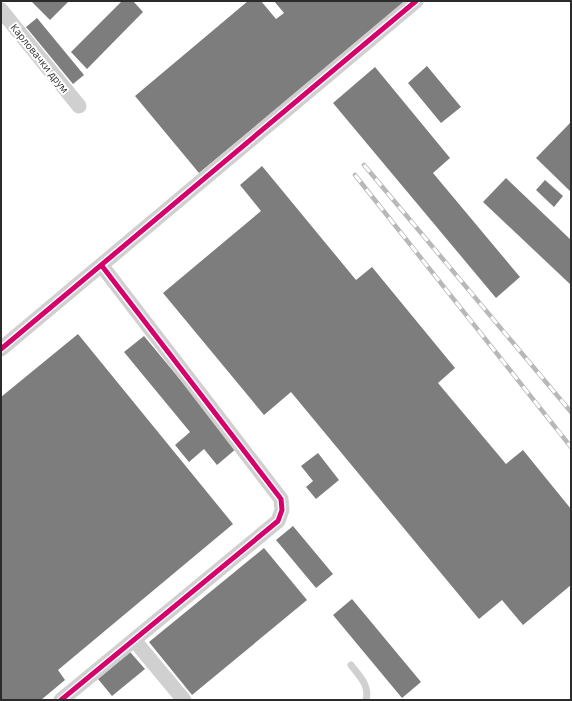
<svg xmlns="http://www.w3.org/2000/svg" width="572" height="701" viewBox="0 0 572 701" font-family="'Open Sans',sans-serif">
<rect width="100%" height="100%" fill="#fff"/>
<path fill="#7d7d7d" d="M33,1H69L50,20L32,2Z
M122,1H133L143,12L87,69L71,52Z
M248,1H261L276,19L284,13L274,1H407L199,173L135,96Z
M37,18L84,75L73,84L26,27Z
M427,66L461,107L441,123L408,83Z
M375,67L450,158L433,173L520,277L496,298L333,103Z
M571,122V192L536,158Z
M262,166L356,280L372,267L455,368L438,383L506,464L523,450L571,509V585L523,625L502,600L479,619L291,392L264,415L163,293L261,211L240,185Z
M506,178L571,240V285L483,202Z
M545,180L563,196L554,207L536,190Z
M78,334L233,524L58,670L65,680L41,700H1V397Z
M144,336L237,448L217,465L204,449L189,462L175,445L190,432L124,352Z
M318,453L339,480L316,499L306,487L313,481L301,466Z
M293,526L333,574L316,588L276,540Z
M264,548L307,600L192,695L149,642Z
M352,599L421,682L402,698L333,615Z
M130,652L145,669L112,696L98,679Z"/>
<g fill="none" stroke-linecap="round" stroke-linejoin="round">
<path stroke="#d0d0d0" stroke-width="7" d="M351,665C359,676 370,685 366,700"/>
<path stroke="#d0d0d0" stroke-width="15" d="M1,10L79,106
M1,349L416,1
M134,640L184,700
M61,700L278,521L282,510L281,499L102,266"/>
<defs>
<path id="rail" d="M364,165L571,412
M355,175L571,447"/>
</defs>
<use href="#rail" stroke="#b8b8b8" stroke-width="4.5"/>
<use href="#rail" stroke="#fff" stroke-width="3" stroke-dasharray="9" stroke-linecap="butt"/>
<defs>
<path id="cycleway" d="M1,349L416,1
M61,700L278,521L282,510L281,499L102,266"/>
</defs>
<use href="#cycleway" stroke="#fff" stroke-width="8"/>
<use href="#cycleway" stroke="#d6006c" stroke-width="5"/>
</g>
<g text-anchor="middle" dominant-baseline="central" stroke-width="4" stroke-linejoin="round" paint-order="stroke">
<g font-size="10" fill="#2b2b2b" stroke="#fff">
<text transform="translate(40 58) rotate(51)">Карловачки друм</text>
</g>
</g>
<rect width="572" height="701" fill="none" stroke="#2b2b2b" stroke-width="4"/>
</svg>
